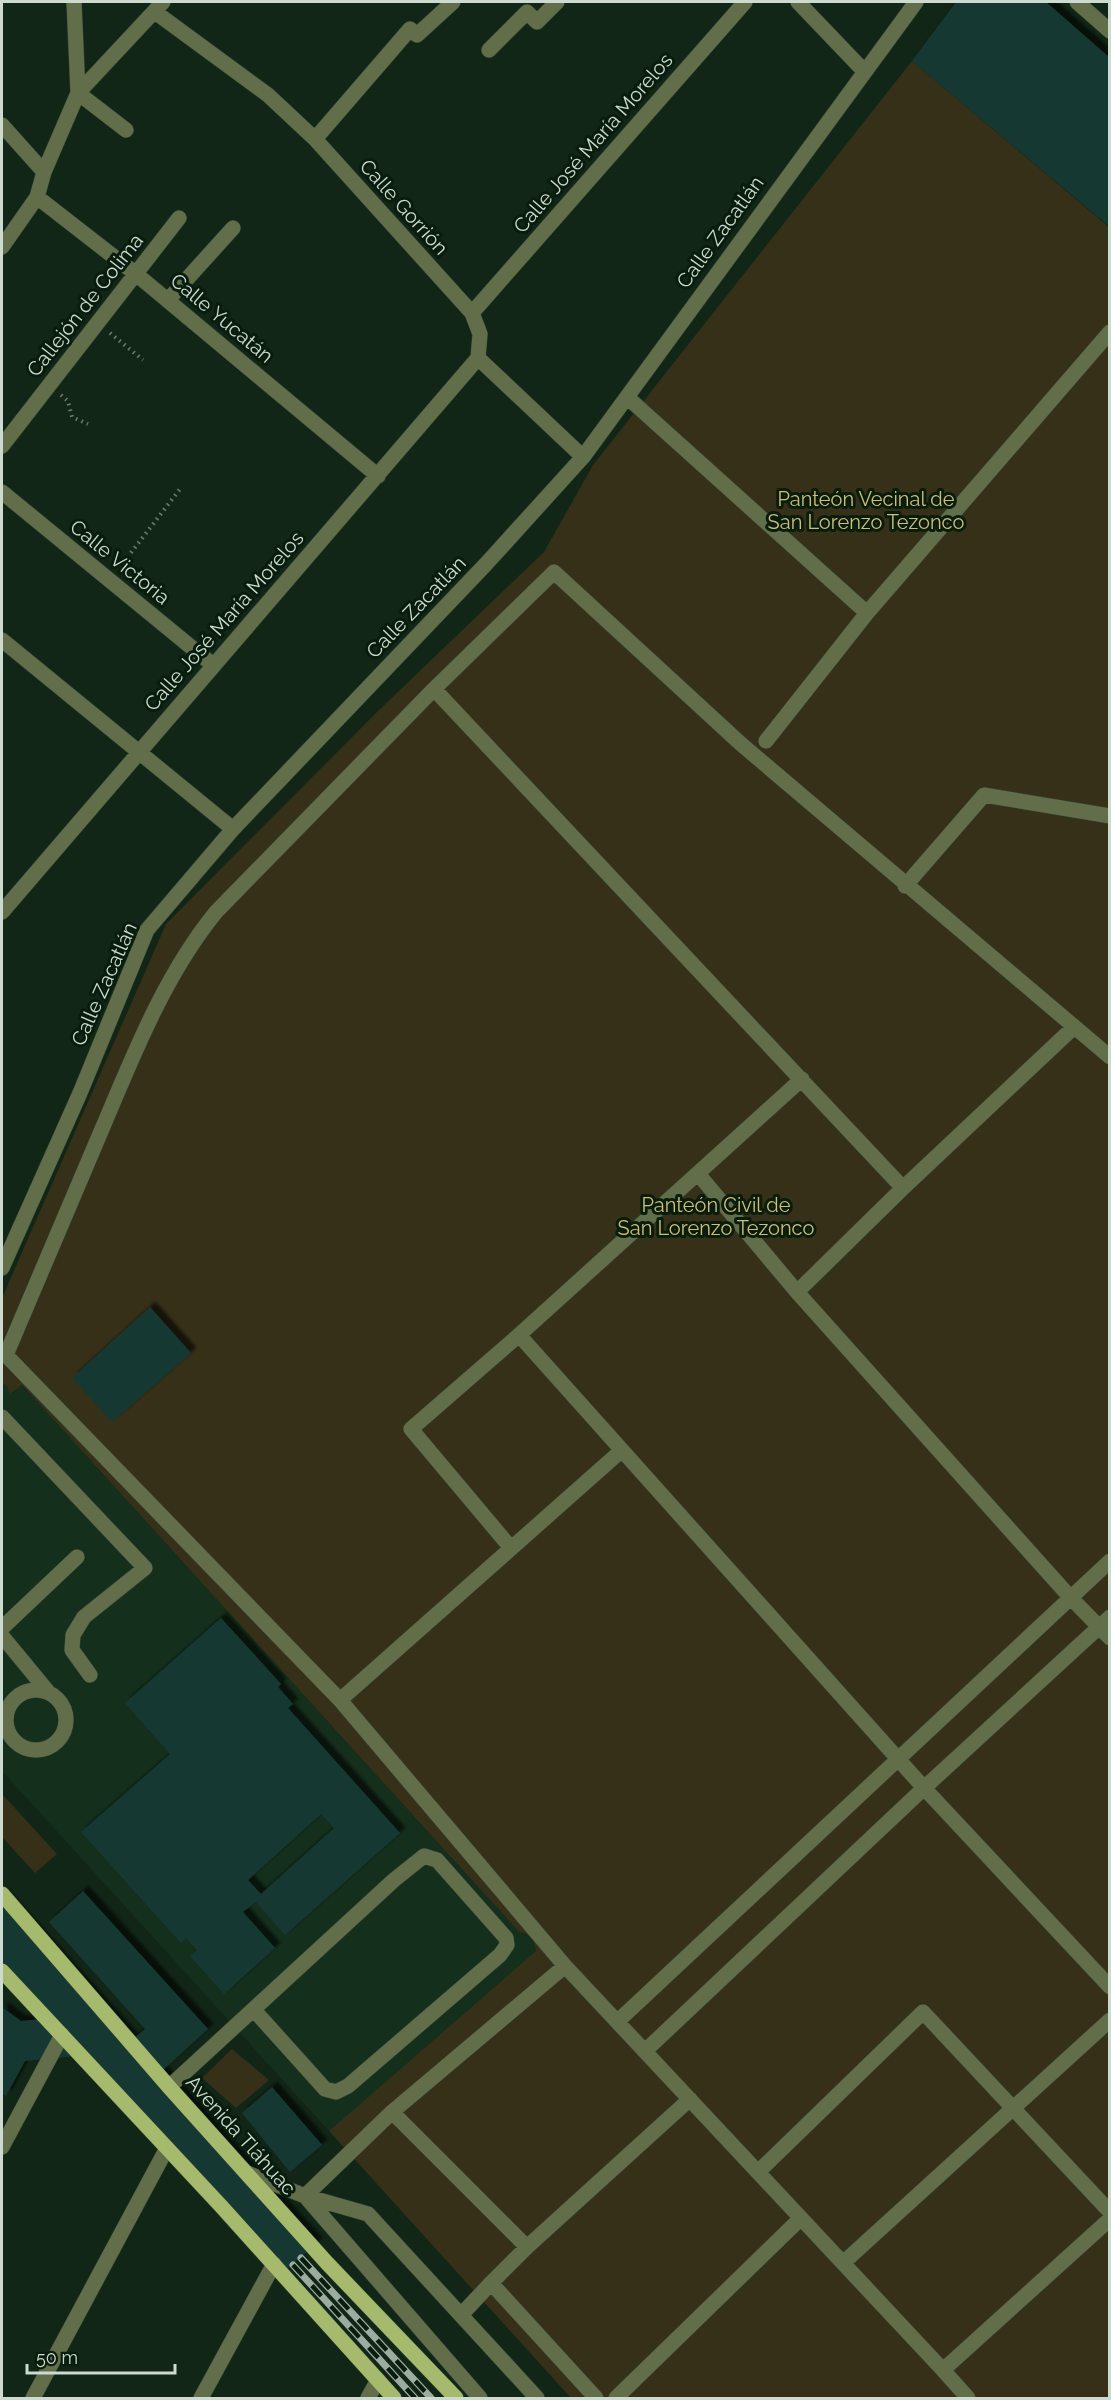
<svg xmlns="http://www.w3.org/2000/svg" width="1111" height="2400" viewBox="0 0 1111 2400" font-family="Raleway,sans-serif">
<defs>
<filter id="shadow"><feDropShadow dx="5.5" dy="-5.5" stdDeviation="1.5" flood-color="#0009"/></filter>
</defs>
<rect width="100%" height="100%" fill="#112616"/>
<path fill="#142f1b" d="M2,1383L7,1386L11,1394L22,1385L519,1932L530,1937L535,1944L536,1951L329,2131L2,1771Z"/>
<path fill="#373018" d="M912,61L1109,227V2398H571L329,2131L536,1951C535,1941 530,1934 519,1932L22,1385L10,1394L7,1386L2,1383V1298L166,924L378,711L544,552L593,465Z
M2,1794L57,1854L35,1873L2,1837Z
M232,2049L269,2080L236,2108L202,2078Z"/>
<path fill="#173932" fill-rule="evenodd" filter="url(#shadow)" d="M956,2H1046L1110,58V227L912,61Z
M150,1307L191,1353L112,1422L72,1378Z
M221,1618L281,1684L278,1687L293,1704L288,1708L400,1833L285,1935L256,1902L243,1912L275,1948L224,1994L190,1956L197,1950L186,1938L181,1943L81,1832L170,1754L125,1703ZM321,1814L334,1828L261,1894L248,1880Z
M83,1891L208,2029L162,2071L317,2243L276,2279L75,2056L25,2061L6,2096L2,2093V2007L21,2021L42,2019L2,1975V1894L133,2039L145,2029L49,1922Z
M272,2087L322,2145L290,2172L242,2113Z"/>
<g fill="none" stroke-linecap="round" stroke-linejoin="round">
<defs>
<path id="minor" d="M798,2L864,71
M1077,2L1110,31
M155,12L268,95L315,139L472,313L480,334L478,358L583,457
M489,50L527,12L537,22L557,2
M2,125L44,172
M126,130L78,93L163,2
M315,139L410,29L417,35L453,2
M37,197L136,274L378,476
M2,247L37,197L44,172L78,93L74,2
M168,300L233,228
M472,313L745,2
M627,397L867,613
M2,446L179,218
M2,492L213,665
M2,640L233,829
M434,689L903,1188
M766,741L867,613L1110,332
M905,886L984,795L1110,816
M2,912L478,358
M1073,1028L903,1188L797,1292L1070,1597L1110,1638
M802,1079L519,1335L924,1788L1110,1987
M699,1175L797,1292
M2,1268L80,1093L147,930L233,829L486,564L583,457L916,2
M2,1351L340,1700L565,1966L943,2370L968,2398
M6,1355C38,1280 70,1204 102,1129C134,1054 164,976 216,912L434,689L554,572L741,744L1110,1057
M2,1417L145,1568L84,1617L73,1635L72,1650L90,1675
M511,1548L411,1429L519,1335
M2,1628L77,1557
M2,1636L49,1693
M6 1720a30 30 0 1 1 60 0a30 30 0 1 1-60 0Z
M340,1700L621,1451
M618,2021L1110,1561
M645,2051L924,1788L1110,1617
M169,2087L394,1880L424,1856L437,1860L506,1938L507,1945L500,1955L348,2086L336,2092L325,2089L254,2010
M392,2112L527,2247
M2,2147L62,2035
M758,2172L923,2012L1110,2212
M247,2173L305,2196L368,2214L537,2398
M843,2263L1110,2020
M491,2283L527,2247L690,2099
M461,2315L491,2283L596,2398
M943,2370L1110,2219
M33,2398L167,2148
M201,2398L274,2264
M368,2398L378,2380
M480,2398L305,2196L392,2112L565,1966
M616,2398L801,2218"/>
<path id="major" d="M2,1894L169,2087L327,2263L456,2398
M2,1971L221,2206L394,2398"/>
</defs>
<use href="#minor" stroke="#2f4334" stroke-width="16"/>
<use href="#major" stroke="#2f4334" stroke-width="16"/>
<path stroke="#6c7d70" stroke-width="4" stroke-dasharray="1.5 4.5" stroke-linecap="butt" d="M110,333L143,360
M61,395L68,401L72,417L88,424
M120,567L180,489"/>
<use href="#minor" stroke="#626d49" stroke-width="15"/>
<use href="#major" stroke="#a5ba6d" stroke-width="15"/>
<defs>
<path id="rail" d="M301,2258L431,2398
M293,2265L415,2398"/>
</defs>
<use href="#rail" stroke="#9daca0" stroke-width="7"/>
<use href="#rail" stroke="#081d0d" stroke-width="4.5" stroke-dasharray="14" stroke-linecap="butt"/>
</g>
<g text-anchor="middle" dominant-baseline="central" stroke-width="6" stroke-linejoin="round" paint-order="stroke">
<g font-size="20" fill="#cddacf" stroke="#081d0d">
<text transform="translate(593 143) rotate(-49)">Calle José María Morelos</text>
<text transform="translate(404 207) rotate(48)">Calle Gorrión</text>
<text transform="translate(720 232) rotate(-54)">Calle Zacatlán</text>
<text transform="translate(85 305) rotate(-52)">Callejón de Colima</text>
<text transform="translate(222 318) rotate(40)">Calle Yucatán</text>
<text transform="translate(120 562) rotate(39)">Calle Victoria</text>
<text transform="translate(416 607) rotate(-46)">Calle Zacatlán</text>
<text transform="translate(224 621) rotate(-49)">Calle José María Morelos</text>
<text transform="translate(104 984) rotate(-66)">Calle Zacatlán</text>
<text transform="translate(241 2135) rotate(48)">Avenida Tláhuac</text>
</g>
<g font-size="20" fill="#d3bd77" stroke="#081d0d">
<text x="866" y="499">Panteón Vecinal de<tspan x="866" dy="23">San Lorenzo Tezonco</tspan></text>
<text x="716" y="1205">Panteón Civil de<tspan x="716" dy="23">San Lorenzo Tezonco</tspan></text>
</g>
</g>
<rect width="1111" height="2400" fill="none" stroke="#cddacf" stroke-width="6"/>
<path d="M27 2364v9h148v-9" fill="none" stroke="#cddacf" stroke-width="3"/>
<text x="36" y="2364" font-size="18" fill="#cddacf" stroke="#081d0d" stroke-width="4.5" paint-order="stroke">50 m</text>
</svg>
